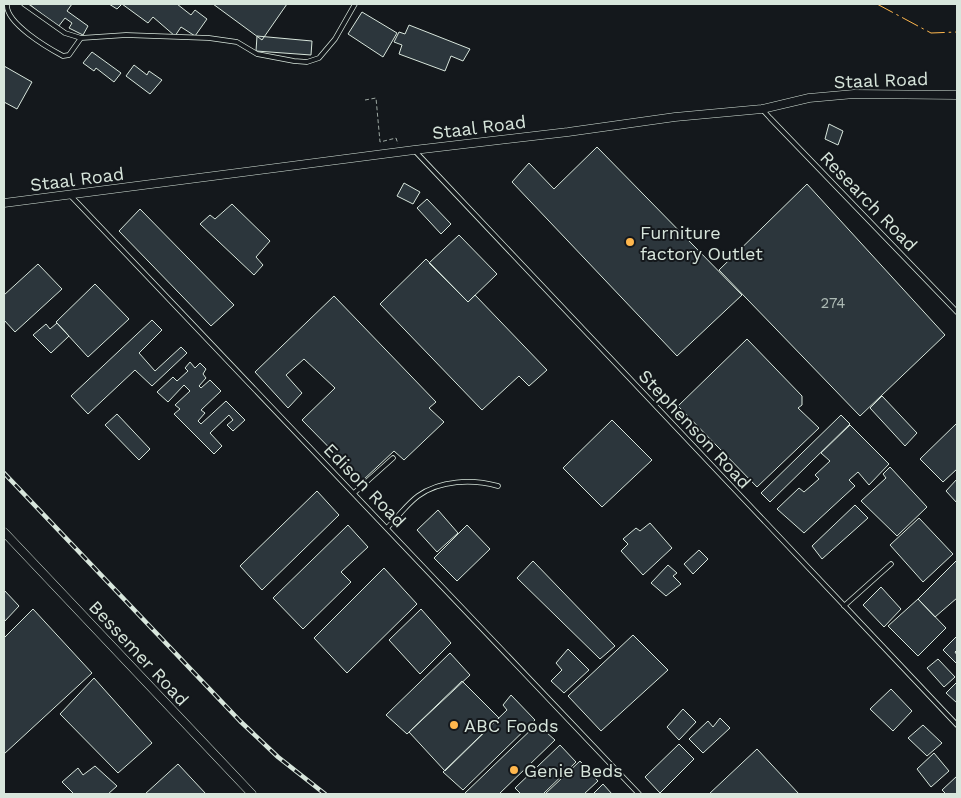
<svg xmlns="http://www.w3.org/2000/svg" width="961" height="798" viewBox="0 0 961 798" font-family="'Work Sans',sans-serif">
<rect width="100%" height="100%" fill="#14181c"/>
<path fill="#2c363c" stroke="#d8e6dc" d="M29,4H72L67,11L88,26L83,35L69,28L72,23L65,18L58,27Z
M109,4H122L117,9Z
M122,4H177L191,15L195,10L207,19L195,36L181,27L175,36L153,17L148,23Z
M213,4H287L262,40Z
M362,12L397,33L383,57L348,34Z
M409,25L470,49L463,61L451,56L445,71L399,54L402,45L394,42L399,32L405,34Z
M257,36L312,41L311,55L256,51Z
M92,52L121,73L114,82L96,68L94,71L83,63Z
M134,65L147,75L149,71L162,80L150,94L126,76Z
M4,66L32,82L17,109L4,102Z
M829,124L843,131L838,145L825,139Z
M597,147L742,295L677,356L512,182L529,163L554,189Z
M404,183L420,192L413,204L397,196Z
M807,184L945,335L860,416L719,270Z
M427,199L451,224L441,234L417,208Z
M232,204L270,241L256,257L263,265L254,275L200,224L210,215L215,219Z
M140,209L234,305L211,326L119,231Z
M459,235L497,274L468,302L429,263Z
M426,259L468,302L475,295L547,370L529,386L519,376L482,410L380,304Z
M38,264L62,289L15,332L4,320V295Z
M95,284L129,319L88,357L56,322Z
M334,296L436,402L429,408L444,422L404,460L394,451L362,481L302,420L335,388L304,359L286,375L302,393L288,408L255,372Z
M152,320L162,330L139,353L155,371L181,347L187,353L152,386L135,370L88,414L71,396Z
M57,323L69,336L51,353L33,335L46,324L50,329Z
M747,339L802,396V405L798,408L819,428L757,487L678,406Z
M190,362L195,368L200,363L206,369L203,374L206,378L199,386L201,388L210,380L221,391L201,410L205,413L198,421L201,424L226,401L245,420L233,431L227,425L233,420L229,415L210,433L222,446L214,454L174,414L180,409L175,405L190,391L184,385L168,402L157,392L173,377L177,381L188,371L185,368Z
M882,396L917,433L905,446L870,408Z
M117,414L150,449L139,460L105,425Z
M841,415L850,424L770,502L761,493Z
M612,420L652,460L602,507L563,468Z
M957,423V469L943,482L920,459Z
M850,425L889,464L869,485L858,472L849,480L855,486L804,533L777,509L799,488L804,492L819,479L815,475L830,461L821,453Z
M890,467L927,507L897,536L861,501L886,478L883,474Z
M957,479V503L946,491Z
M317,491L339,515L262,590L240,566Z
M855,505L868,518L822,559L812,546Z
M438,510L458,533L437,552L417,530Z
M919,518L953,554L923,582L890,545Z
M650,523L672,548L643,575L621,551L628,544L623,539L636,528L640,531Z
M348,525L368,547L341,572L351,582L303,629L273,598Z
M467,525L490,549L457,581L434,558Z
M699,550L708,559L693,574L684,564Z
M957,560V598L935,617L918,599Z
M533,561L615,646L600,659L517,578Z
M668,565L677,573L673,576L681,584L666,596L651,583Z
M384,568L417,604L347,673L314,638Z
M881,587L901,609L884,627L863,605Z
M4,590L19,606L4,622Z
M918,599L946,628L918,656L888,626Z
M33,609L92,673L4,754V638Z
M421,609L451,643L420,674L389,640Z
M633,635L668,670L601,731L568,696Z
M957,636V650L955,652L957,655V664L943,650Z
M568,649L589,670L564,693L551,681L562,670L556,663Z
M450,653L470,675L407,734L386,715Z
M938,659L955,677L944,687L927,668Z
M94,678L152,743L118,773L60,714Z
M462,681L499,718L445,771L409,732Z
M957,682V703L946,693Z
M891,689L912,711L893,731L870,709Z
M511,695L535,720L463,790L443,772L507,710L503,705Z
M683,709L696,722L679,740L667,727Z
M720,718L730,728L703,753L689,739L708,721L713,727Z
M537,724L555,740L499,794H464Z
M923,725L942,743L927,756L908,738Z
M679,744L694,759L660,793L645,777Z
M560,745L576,762L543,794H521L515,788Z
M757,749L799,794H709Z
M934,753L949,771L931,787L917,769Z
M580,761L598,781L584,794H545Z
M178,764L206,794H145Z
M95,766L117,786L108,794H74L62,782L78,768L83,775Z
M957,776V794H946L942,790Z
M603,784L612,794H593Z"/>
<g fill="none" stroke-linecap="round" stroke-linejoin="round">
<defs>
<path id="service" d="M7,4C5,23 48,48 63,56L69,55L81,38
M24,4L65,33L81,38L126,35L209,38L237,42L257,54L294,61L307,62L319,58L335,39L355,4
M762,109L770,118L957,312
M414,150L957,725
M70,195L639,794
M354,493L393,458
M387,528C397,518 406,505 418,496C440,480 472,479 498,486
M844,606L891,564"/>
<path id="minor" d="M4,203L414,150L568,132L675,117L762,109L809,98L854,94L957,95
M4,532L252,794"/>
</defs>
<use href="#service" stroke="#d8e6dc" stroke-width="5.5"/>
<use href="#minor" stroke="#d8e6dc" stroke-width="9"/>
<path stroke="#9da8a2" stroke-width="1" stroke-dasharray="4 2.5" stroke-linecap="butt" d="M365,100L376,98L380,142L396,138L398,144"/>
<use href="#service" stroke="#14181c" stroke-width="4"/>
<use href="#minor" stroke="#14181c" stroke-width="8"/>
<defs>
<path id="rail" d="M4,473L240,721L278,757L325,794"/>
</defs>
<use href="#rail" stroke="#d8e6dc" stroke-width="4.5"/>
<use href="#rail" stroke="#14181c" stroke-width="2.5" stroke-dasharray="8" stroke-linecap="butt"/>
<path stroke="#ffb74d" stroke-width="1" stroke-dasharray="18 4 2.5 4" stroke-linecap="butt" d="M877,4L931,33L957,32"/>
</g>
<g fill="#ffb74d" stroke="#14181c" stroke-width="2">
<circle cx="630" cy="242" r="5"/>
<circle cx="454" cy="725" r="5"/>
<circle cx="514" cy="770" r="5"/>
</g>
<g text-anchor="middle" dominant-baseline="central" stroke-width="4" stroke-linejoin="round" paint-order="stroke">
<g font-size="15" fill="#adbab4">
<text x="833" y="303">274</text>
</g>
<g font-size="18" fill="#d8e6dc" stroke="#14181c">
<text transform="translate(881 80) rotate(-2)">Staal Road</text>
<text transform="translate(479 127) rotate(-7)">Staal Road</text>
<text transform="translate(77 179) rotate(-7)">Staal Road</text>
<text transform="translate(869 201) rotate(46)">Research Road</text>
<text transform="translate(695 429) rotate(47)">Stephenson Road</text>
<text transform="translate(365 485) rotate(46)">Edison Road</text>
<text transform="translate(139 653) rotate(47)">Bessemer Road</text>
</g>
<g font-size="18" fill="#d8e6dc" stroke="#14181c" text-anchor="start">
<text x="640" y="232">Furniture<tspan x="640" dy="21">factory Outlet</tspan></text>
<text x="464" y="725">ABC Foods</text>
<text x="524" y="770">Genie Beds</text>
</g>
</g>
<rect width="961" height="798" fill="none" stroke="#d8e6dc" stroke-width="10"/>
</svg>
